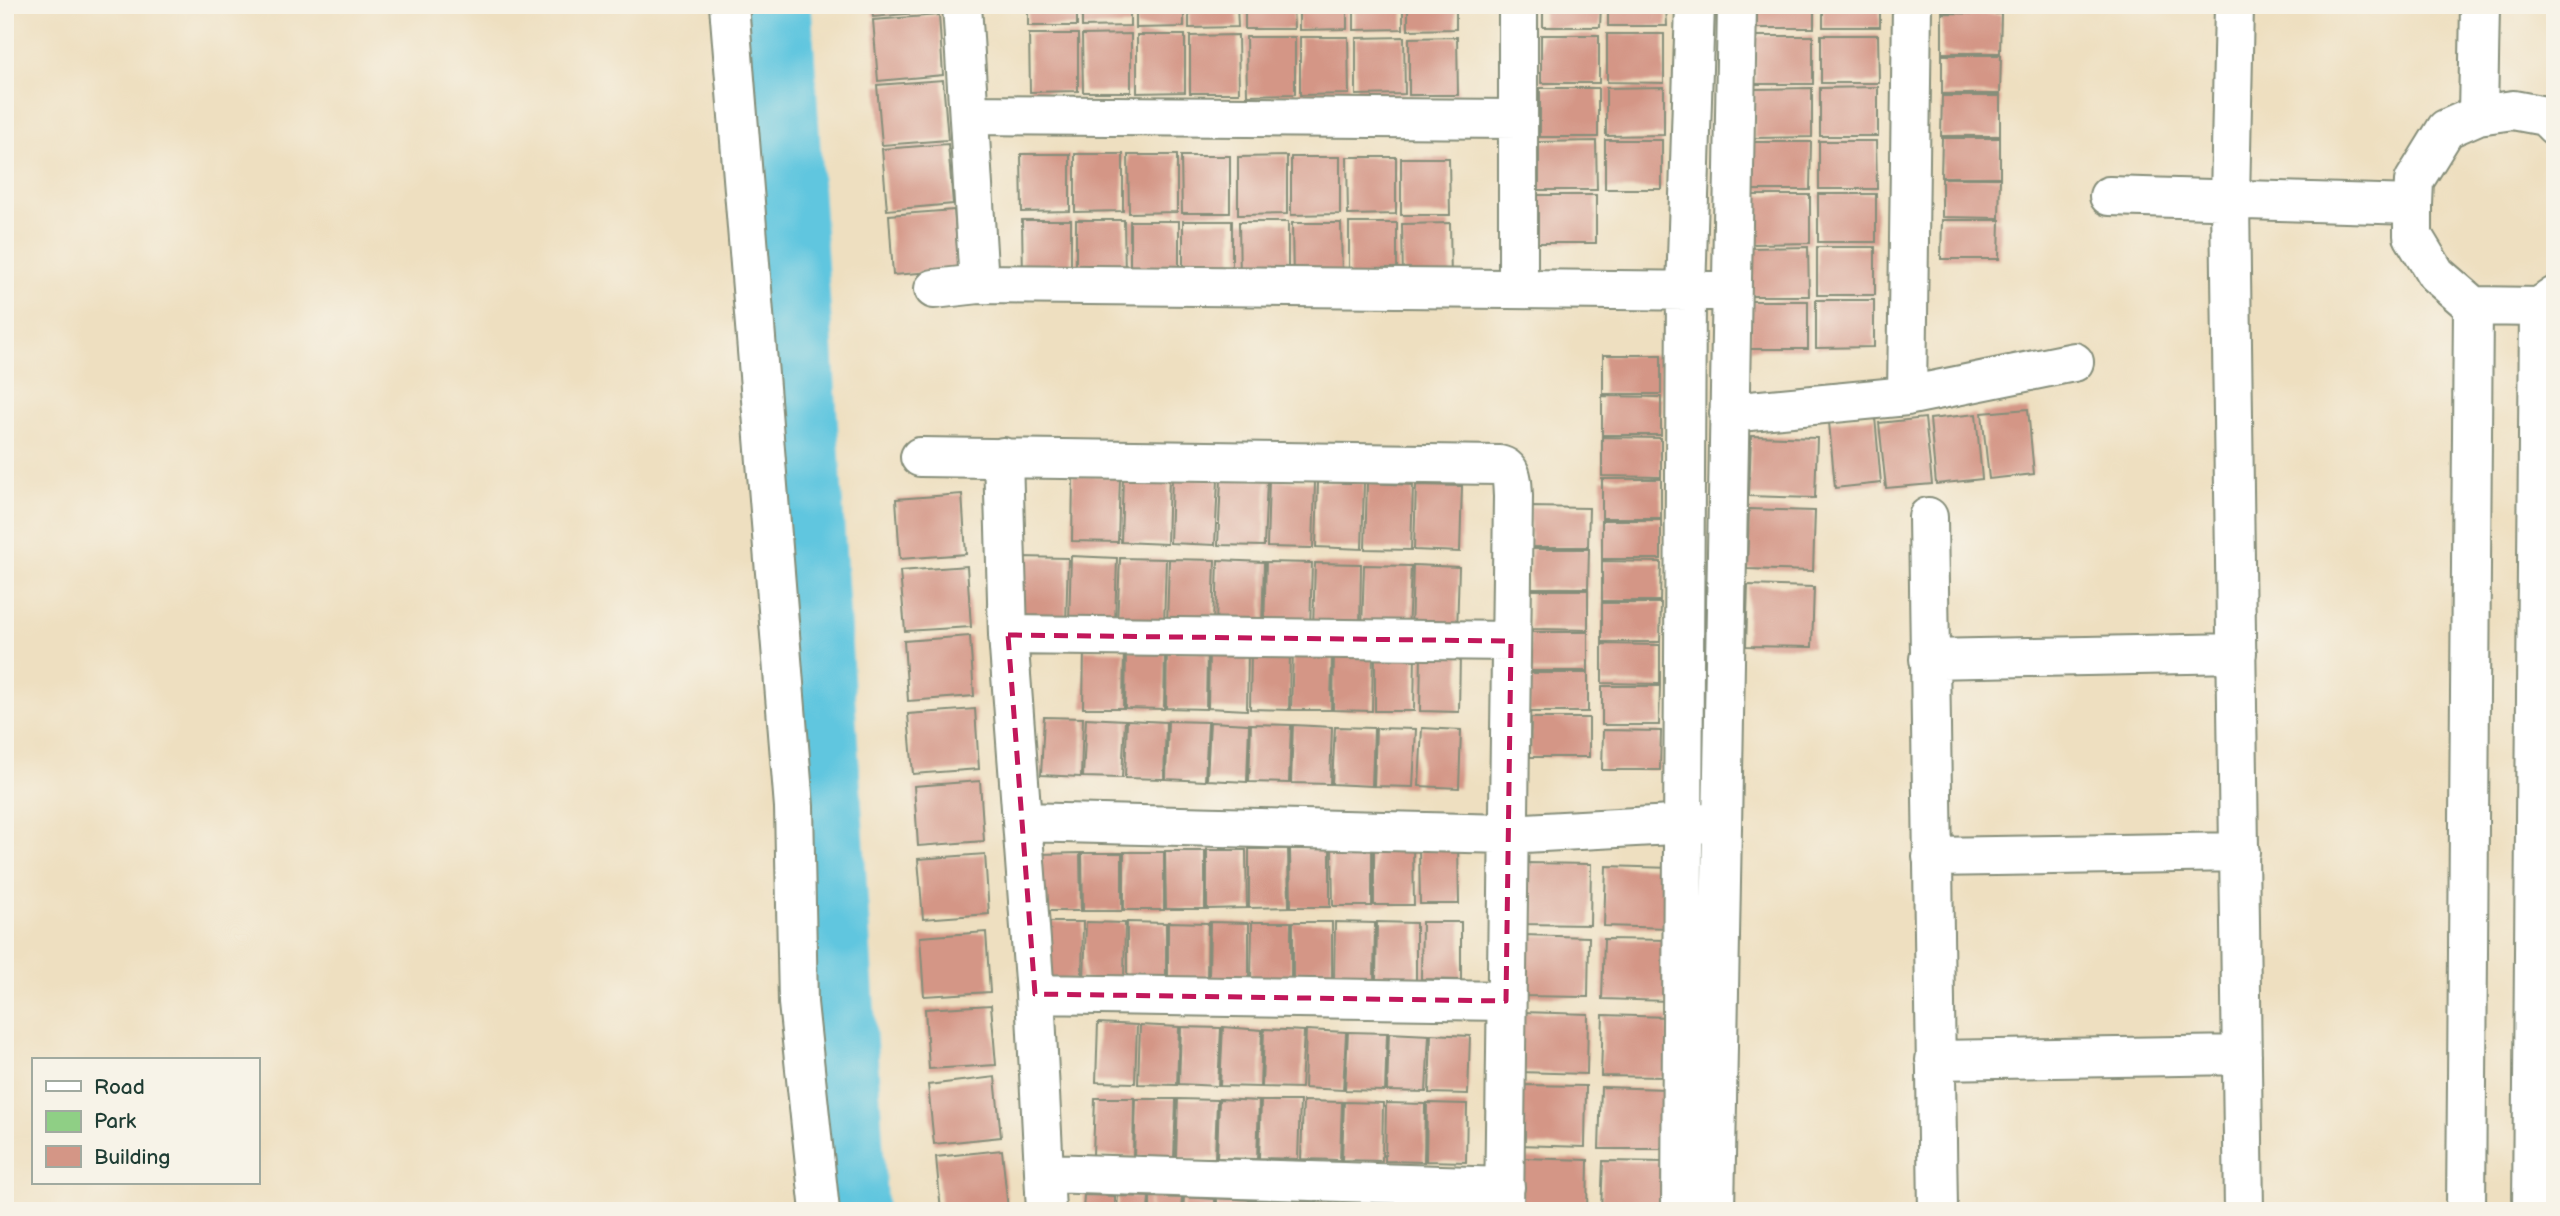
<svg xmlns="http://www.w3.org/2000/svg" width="2560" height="1216" viewBox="0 0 2560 1216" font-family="'Balsamiq Sans',sans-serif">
<rect width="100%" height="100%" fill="#f7f3e8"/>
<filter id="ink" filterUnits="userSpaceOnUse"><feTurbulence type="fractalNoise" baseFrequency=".0143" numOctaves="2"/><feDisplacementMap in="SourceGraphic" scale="14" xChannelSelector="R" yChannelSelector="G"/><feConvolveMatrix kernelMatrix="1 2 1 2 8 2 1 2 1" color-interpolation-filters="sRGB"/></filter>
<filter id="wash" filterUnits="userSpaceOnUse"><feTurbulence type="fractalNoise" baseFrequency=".00686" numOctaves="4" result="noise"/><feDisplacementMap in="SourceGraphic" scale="28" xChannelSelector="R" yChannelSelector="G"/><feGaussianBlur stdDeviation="1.57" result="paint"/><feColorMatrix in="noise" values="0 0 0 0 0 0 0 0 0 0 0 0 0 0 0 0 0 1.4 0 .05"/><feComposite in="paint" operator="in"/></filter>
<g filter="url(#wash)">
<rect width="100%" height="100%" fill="#eedfc0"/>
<path fill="#8fcf85" stroke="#57865c" stroke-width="2" d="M731,5H770L794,334L849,1211H819Z"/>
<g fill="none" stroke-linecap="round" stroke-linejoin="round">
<path stroke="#61c6df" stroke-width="77" d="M773,5L849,1211"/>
</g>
<g id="blocks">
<path fill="#d49686" d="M872,5H938V11L873,17Z
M1028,5H1077V26H1028Z
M1082,5H1130V26L1082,27Z
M1136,5H1184V27L1136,28Z
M1189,5H1237L1238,27L1189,28Z
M1245,5H1293L1294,29H1245Z
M1299,5H1347V29L1299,30Z
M1354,5H1403V29L1354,30Z
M1408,5H1456V29L1408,30Z
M1543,5H1601L1600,27H1543Z
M1608,5H1666L1667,26H1608Z
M1757,5H1814V28H1757Z
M1823,5H1880V27H1823Z
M1942,5H2000V12L1942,11Z
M1942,13L2001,14L2000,53H1942Z
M939,15L943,75L878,81L873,20Z
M1029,34H1078V91L1030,92Z
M1131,34V92H1083L1082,35Z
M1607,34H1664V83L1607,82Z
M1137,35H1185V92L1137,93Z
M1238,35L1239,93H1190V36Z
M1541,35H1599V83H1541Z
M1821,35H1878L1879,83H1821Z
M1755,36H1813V84H1755Z
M1246,37H1295V94L1247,95Z
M1300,37H1348L1349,94L1300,95Z
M1404,37L1405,94L1356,95V38Z
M1457,37L1458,95H1409V38Z
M1942,55H2001L2000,94H1942Z
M943,80L948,140L882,145L877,85Z
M1664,87V135L1606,136V88Z
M1878,87V136H1820V88Z
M1540,88H1598V137H1540Z
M1812,88V137L1754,138V89Z
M1942,96H2000V136H1941Z
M1942,138H2000V177H1941Z
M1605,140H1662V189H1605Z
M1596,141L1597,190H1539V142Z
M1819,141H1876L1877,189H1819Z
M1752,142H1811L1810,190H1753Z
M948,144L953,204L887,210L882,149Z
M1021,154H1070V211L1022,212Z
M1075,154H1123V211L1075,212Z
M1128,155H1177V212L1129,213Z
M1181,156H1230V213H1182Z
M1287,156V214L1238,215V157Z
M1291,157H1340V214L1291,215Z
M1347,157H1396V214L1348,215Z
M1401,158H1449L1450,215H1401Z
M1942,178H2000L1999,218L1942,217Z
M1818,194H1876V242H1818Z
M1538,195H1596V243H1538Z
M1752,195H1810V243L1752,244Z
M954,210L959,270L893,275L889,215Z
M1022,220H1071V277H1023Z
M1076,220H1124L1125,277H1076Z
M1942,220H2000L1999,259H1941Z
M1130,221H1179V278H1130Z
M1183,221H1232V278H1183Z
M1239,222H1288V279L1240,280Z
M1292,223H1341L1342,280H1293Z
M1349,223H1397V280H1349Z
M1450,223L1451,281L1403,280L1402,224Z
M1808,247L1809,296H1751V248Z
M1817,247H1875V295H1817Z
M1816,300H1874V347L1816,348Z
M1751,301H1808V349H1750Z
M1603,355H1661V394H1603Z
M1602,396L1661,397V435H1602Z
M2028,409L2034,474L1989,479L1982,413Z
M1976,414L1982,479L1936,484L1930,419Z
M1875,417L1881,483L1835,488L1829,422Z
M1925,418L1932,484L1886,488L1879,423Z
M1751,436L1817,438L1815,498L1749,496Z
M1602,437L1661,438V477L1602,476Z
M1073,475L1120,477L1118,542L1072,541Z
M1123,477H1169L1167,544L1121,542Z
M1172,478L1218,479L1215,545L1170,543Z
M1221,479L1267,480L1264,546L1218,545Z
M1602,479H1661V518H1602Z
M1269,480L1315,482L1313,548L1267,547Z
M1318,482L1364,483L1362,549L1316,547Z
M1367,483L1413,485L1411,550L1365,549Z
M1416,485L1462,486L1460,552L1414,550Z
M962,494L966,554L900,559L896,499Z
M1530,507L1589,508L1588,547H1530Z
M1749,509L1815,511L1813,571L1747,569Z
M1602,520H1661V559H1602Z
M1531,549H1589L1588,588H1530Z
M1071,556L1117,558L1115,623L1069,622Z
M1021,557L1068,558L1066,624L1020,622Z
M1120,558L1166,559L1164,625L1117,624Z
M1169,559L1215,560L1213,626L1167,625Z
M1218,560L1264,562L1262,627L1216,626Z
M1602,561L1661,562L1660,601H1602Z
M1266,562L1312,563L1310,629L1264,628Z
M1315,563L1361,564L1360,630L1313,629Z
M1364,565L1411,566L1408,632L1362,630Z
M1413,565L1459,567L1457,632H1411Z
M967,566L971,627L905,631L900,571Z
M1748,585L1814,587L1812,647L1746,646Z
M1531,590H1588V630L1530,629Z
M1602,603H1661L1660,642H1602Z
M1530,632H1588V671H1530Z
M970,636L974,696L908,701L904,641Z
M1602,644L1660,645V684L1602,683Z
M1084,650L1124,651L1123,708H1083Z
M1126,650H1165L1164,709L1125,708Z
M1167,651H1207L1206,709L1166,708Z
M1209,651H1248L1247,710L1208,708Z
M1251,651H1290L1289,710L1250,709Z
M1293,652H1332L1331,710H1291Z
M1334,652L1373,653L1372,711L1333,710Z
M1375,652L1415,653L1414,711H1375Z
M1421,653L1460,654L1459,712L1420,711Z
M1530,673H1588V712H1529Z
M1602,686H1660L1659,725H1602Z
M975,709L979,769L913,774L908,714Z
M1044,717L1083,718L1081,777L1041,775Z
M1086,718L1125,720L1122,778L1083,777Z
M1531,718H1589V757H1530Z
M1127,720L1166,722L1164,779L1125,778Z
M1168,721L1208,722L1205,781L1166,779Z
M1210,722L1249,724L1247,782L1207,780Z
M1251,724L1291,725L1289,783L1249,782Z
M1293,725L1332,727L1330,784L1291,783Z
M1335,727L1374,728L1372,786L1332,784Z
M1376,728L1416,729L1413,787L1374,786Z
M1422,728L1461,730L1459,788L1419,786Z
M1603,730L1661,731L1660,770H1602Z
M980,781L984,841L918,846L914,786Z
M1458,846L1459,904H1420L1419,847Z
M1372,847V906H1333L1332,848Z
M1374,847H1413L1414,905H1374Z
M1330,848V907H1291L1290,849Z
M1249,849H1288L1289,907L1249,908Z
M1207,850H1246L1247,908L1207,909Z
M1165,851H1205V909H1166Z
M1124,852H1164V910H1124Z
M1080,853L1081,911H1041V854Z
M1082,853H1122V911H1083Z
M985,854L989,914L923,919L918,859Z
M1525,863L1591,864L1590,925L1523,924Z
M1606,866L1672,868L1670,928L1604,926Z
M1043,922H1083L1082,980L1043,979Z
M1086,922L1125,923L1124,981L1084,980Z
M1127,922L1166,923V980H1127Z
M1168,922L1208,923L1207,980H1168Z
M1210,922L1249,923V980H1209Z
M1252,922H1291V981L1251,980Z
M1293,922H1332V981L1293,980Z
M1335,922L1375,923L1374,981H1334Z
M1377,922L1416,923V980L1376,981Z
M1422,922H1461V980L1421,979Z
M986,932L990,992L924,996L920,937Z
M1523,935L1589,937L1588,997L1521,996Z
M1604,939L1670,940L1669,1001L1602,999Z
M991,1005L996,1065L929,1069L925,1009Z
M1522,1012L1588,1014L1587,1074L1520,1072Z
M1603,1015L1669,1017L1667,1077L1601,1076Z
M1098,1023L1137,1025L1135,1083L1096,1082Z
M1140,1025L1179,1027L1177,1085L1138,1084Z
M1181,1027L1221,1028L1218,1086L1179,1084Z
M1223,1027L1262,1030L1260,1087L1220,1086Z
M1264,1029L1304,1031L1301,1088L1262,1087Z
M1306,1030L1346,1032L1343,1090L1304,1088Z
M1348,1032L1387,1033L1385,1091L1345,1090Z
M1389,1033L1429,1035L1426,1092L1387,1091Z
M1431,1034L1470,1036L1468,1094L1429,1093Z
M995,1077L1001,1137L934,1144L928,1085Z
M1520,1085L1586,1086L1585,1147L1518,1145Z
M1601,1087L1667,1089L1665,1149H1599Z
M1095,1098H1134L1133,1156L1093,1155Z
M1136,1099H1176L1174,1157H1134Z
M1178,1099L1217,1100L1215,1158H1176Z
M1219,1099L1259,1101L1257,1159L1217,1158Z
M1261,1101H1300L1298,1159L1259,1158Z
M1303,1101L1342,1102L1340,1160L1301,1159Z
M1344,1102L1383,1103L1382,1161L1342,1160Z
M1386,1103L1425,1104L1424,1162L1385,1161Z
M1427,1103L1467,1104L1466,1162L1426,1161Z
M1002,1150L1008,1210L941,1211L936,1157Z
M1522,1158L1588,1160L1587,1211H1520Z
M1603,1161L1669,1162L1667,1211H1601Z
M1084,1195L1115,1196V1211H1083Z
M1118,1196L1149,1197L1148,1211H1117Z
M1150,1197L1182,1198L1181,1211H1150Z
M1184,1197L1215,1199V1211H1183Z
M1217,1198L1249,1200L1248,1211H1217Z
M1250,1200L1282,1201L1281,1211H1250Z
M1284,1201L1315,1202V1211H1283Z
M1317,1202L1349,1203L1348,1211H1317Z
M1350,1203L1382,1204V1211H1350Z
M1384,1204L1415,1206V1211H1383Z
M1417,1205L1449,1206L1448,1211H1417Z"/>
</g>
</g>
<g filter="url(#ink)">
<use href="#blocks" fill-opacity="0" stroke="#868e7a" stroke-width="2"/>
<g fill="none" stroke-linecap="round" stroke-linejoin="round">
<defs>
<path id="street" d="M729,5L794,807L798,1003L820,1211
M962,5L979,284
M2234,5L2230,200L2244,1211
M969,115L1518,119
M2478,115L2480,5
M2555,126L2545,116L2513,110L2478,115L2446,129L2414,181L2413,205V236L2436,274L2473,306L2539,307L2555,296
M2109,196L2413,205
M934,289L979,284L1713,291
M1518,289V5
M1907,396L1912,5
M1729,413L1907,396L2074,362
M920,457L1499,465C1514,468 1512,484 1513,496L1504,1211
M1003,457L1008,635L1035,994L1046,1211
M1928,517L1938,1211
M1008,635L1511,641
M1929,659L2237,653
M1022,822L1507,834L1709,823
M1932,857L2240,852
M1035,994L1506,1001
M1935,1060L2242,1055
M1045,1173L1505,1187
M1681,1211L1686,291L1695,5
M1715,1211L1737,5
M2466,1211L2473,306
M2532,1211L2539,307"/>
</defs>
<use href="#street" stroke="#868e7a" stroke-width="42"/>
<use href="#street" stroke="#fff" stroke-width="38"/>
</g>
</g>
<path fill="none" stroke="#c2185b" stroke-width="5" stroke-dasharray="14 9" stroke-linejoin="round" d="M1008,635L1511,641L1506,1001L1035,994Z"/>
<rect width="2560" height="1216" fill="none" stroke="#f7f3e8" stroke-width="28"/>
<rect x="32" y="1058" width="228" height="126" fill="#f7f3e8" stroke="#a1aaa0" stroke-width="2"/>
<rect x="46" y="1081" width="35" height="10" fill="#ffffff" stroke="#a1aaa0" stroke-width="2"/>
<text x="94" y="1094" font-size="21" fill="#1f3d34">Road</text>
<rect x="46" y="1111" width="35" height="21" fill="#8fcf85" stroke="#a1aaa0" stroke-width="2"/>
<text x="94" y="1128" font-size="21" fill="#1f3d34">Park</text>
<rect x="46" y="1146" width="35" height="21" fill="#d49686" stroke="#a1aaa0" stroke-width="2"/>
<text x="94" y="1164" font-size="21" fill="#1f3d34">Building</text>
</svg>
